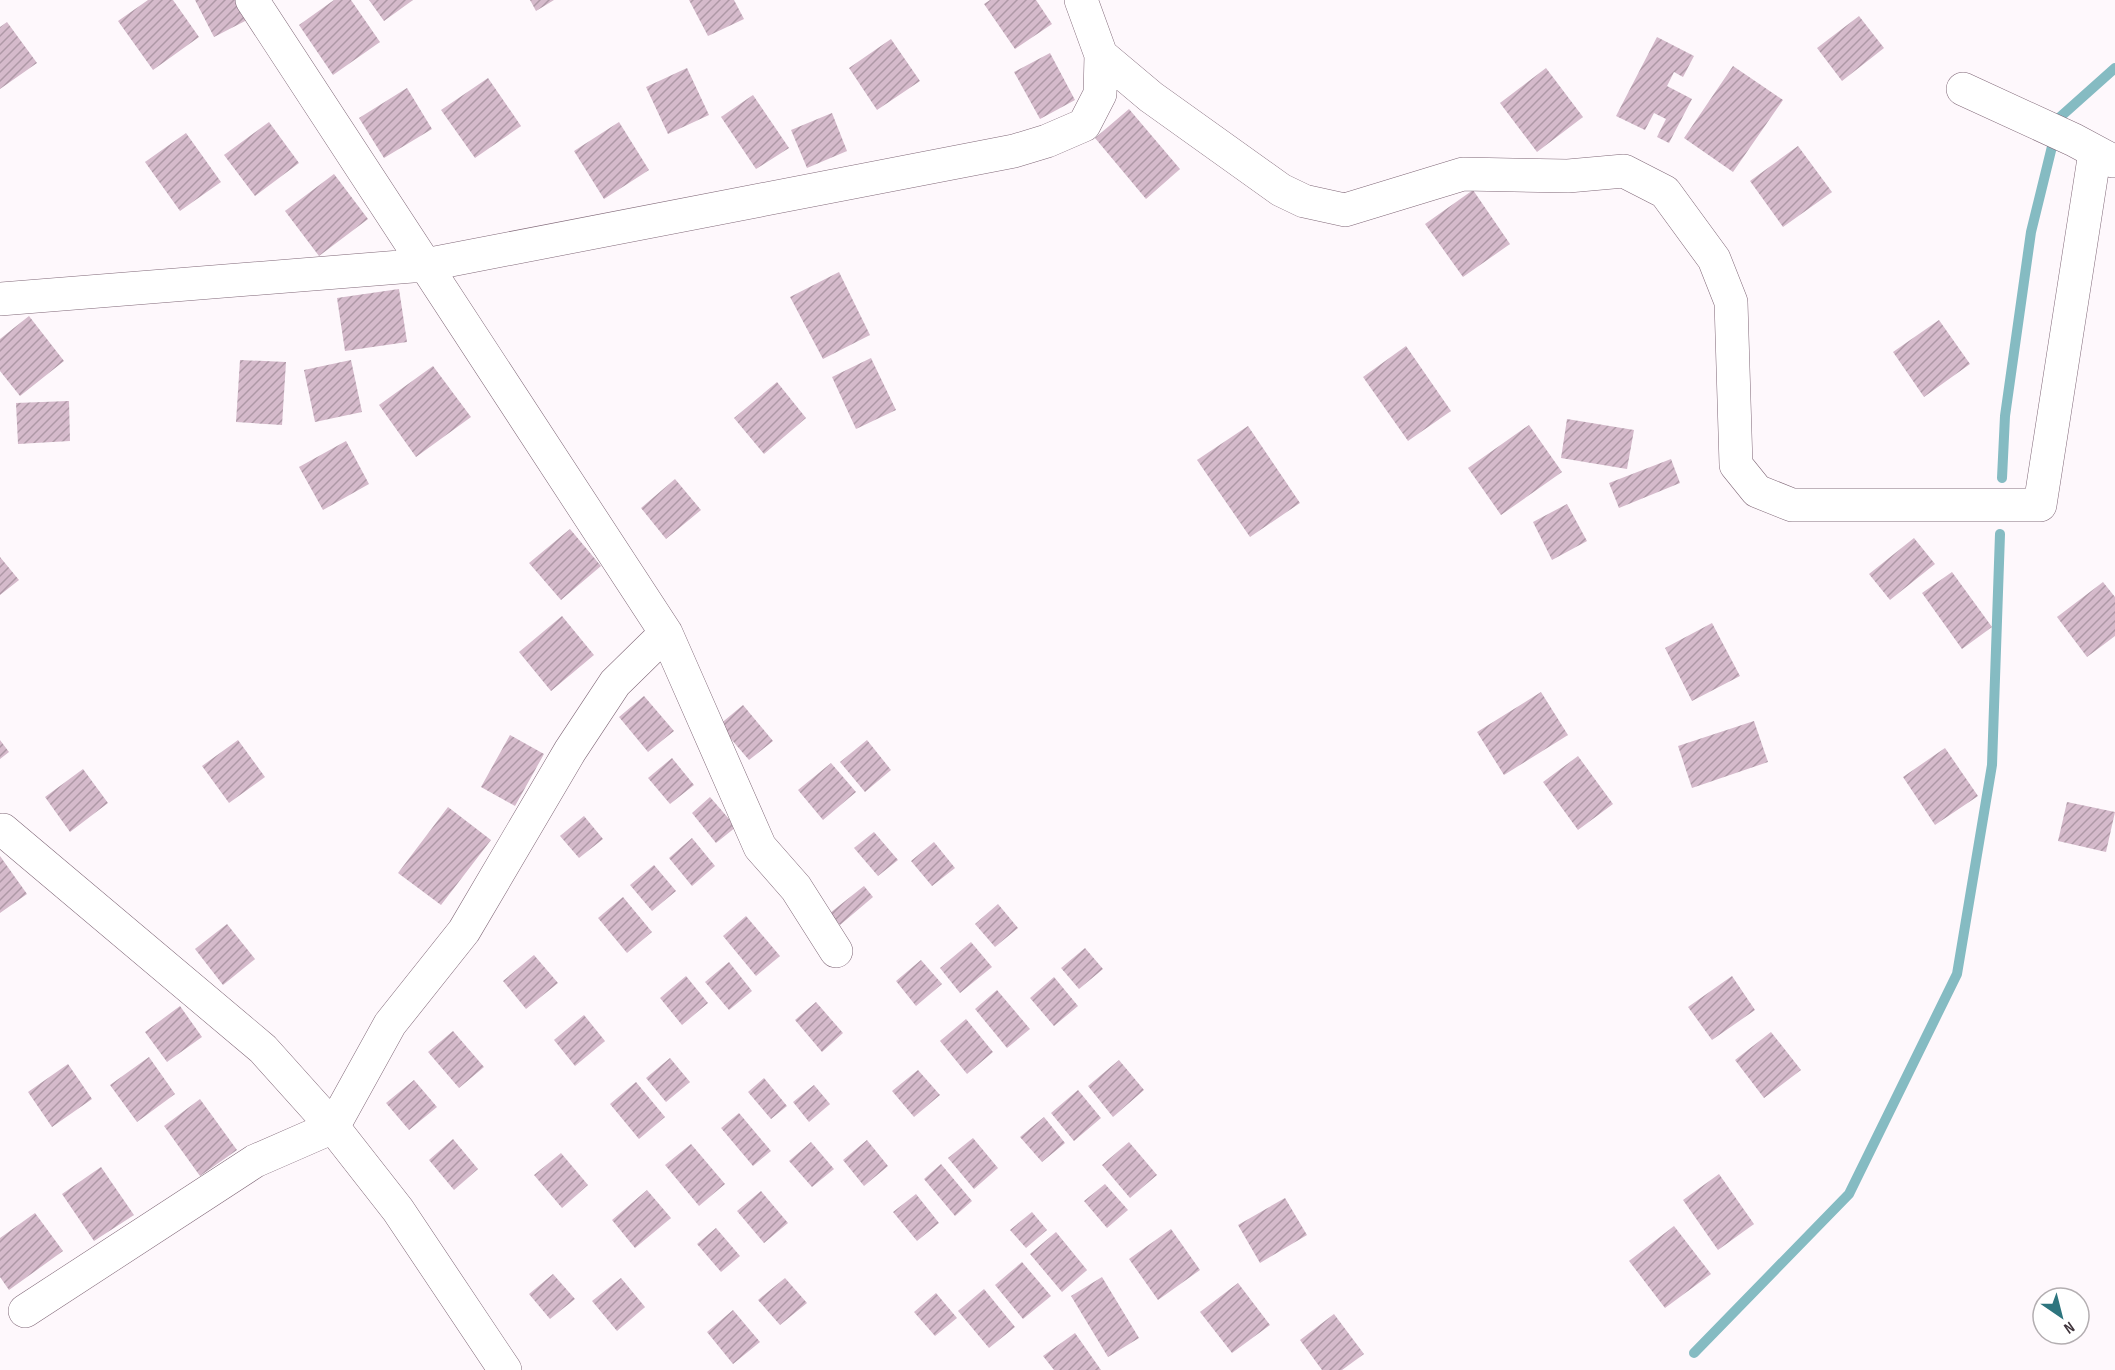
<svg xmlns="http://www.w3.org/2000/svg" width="2115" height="1370" viewBox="0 0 2115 1370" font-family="'Sofia Sans Condensed',sans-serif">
<defs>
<pattern id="building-hatch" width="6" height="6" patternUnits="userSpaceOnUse" patternTransform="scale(1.5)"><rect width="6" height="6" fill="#d5bacb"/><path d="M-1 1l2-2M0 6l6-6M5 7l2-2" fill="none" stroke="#ae98a6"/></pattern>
</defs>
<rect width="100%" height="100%" fill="#fef8fc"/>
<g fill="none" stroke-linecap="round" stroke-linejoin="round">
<path stroke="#85bbc2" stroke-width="10" d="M2002,478L2005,416L2031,232L2059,118L2115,68
M1694,1353L1849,1194L1957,974L1992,765L2000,534"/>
</g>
<path fill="url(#building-hatch)" d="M148,0H173L199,37L153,70L118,21Z
M195,0H239L249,19L214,37Z
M334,0H351L380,42L333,75L299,25Z
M369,0H413L384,21Z
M530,0H554L536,11Z
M689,0H734L744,19L708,36Z
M990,0H1036L1052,24L1015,49L984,4Z
M1859,16L1884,48L1842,81L1817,48Z
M7,22L37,63L0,89V27Z
M1657,37L1694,56L1683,77L1674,72L1667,86L1692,99L1669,143L1657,137L1666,119L1654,113L1645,130L1616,116Z
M891,39L920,81L877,110L849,68Z
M1050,53L1075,100L1040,119L1014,72Z
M1733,66L1783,100L1733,172L1684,138Z
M687,68L709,115L668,134L646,87Z
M1546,68L1583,117L1537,152L1500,103Z
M488,78L521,126L475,158L441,110Z
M407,88L432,129L384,158L359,118Z
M753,95L789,148L756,169L721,117Z
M1129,109L1180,169L1146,199L1095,138Z
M832,113L847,151L807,168L791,130Z
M269,122L299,163L255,196L224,155Z
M619,122L649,170L604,199L574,151Z
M186,133L221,182L180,211L145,162Z
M1798,146L1832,192L1783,227L1750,181Z
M334,174L368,219L319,256L285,211Z
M1473,190L1510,244L1463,277L1425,224Z
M839,272L870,335L823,359L790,297Z
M399,289L407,342L345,351L337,298Z
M29,316L64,361L20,396L0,371V339Z
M1939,320L1970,364L1924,397L1893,352Z
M1406,346L1451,411L1408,441L1363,377Z
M871,358L896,410L856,429L832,377Z
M240,360L286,362L282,425L236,422Z
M351,360L362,412L315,422L304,370Z
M433,366L471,417L416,457L379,405Z
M777,382L806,418L764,454L734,418Z
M69,401L70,441L18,444L16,403Z
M1567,419L1634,430L1627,469L1561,458Z
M1529,425L1562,472L1501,515L1468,468Z
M1248,426L1300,503L1250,537L1197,460Z
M346,441L369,484L323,510L299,467Z
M1671,459L1680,483L1619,508L1609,483Z
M675,479L701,510L666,539L641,508Z
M1567,504L1587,541L1552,560L1533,522Z
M570,529L601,566L561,600L529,563Z
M1914,538L1935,564L1890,600L1869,574Z
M0,557L19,580L0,595Z
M1952,572L1992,627L1962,649L1922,593Z
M2103,582L2115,597V636L2087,657L2057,617Z
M562,616L594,655L551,691L519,652Z
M1712,623L1740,676L1692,701L1665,648Z
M1541,692L1568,735L1504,775L1477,732Z
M644,696L674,731L648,752L619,717Z
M743,705L773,741L749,760L719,725Z
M1754,721L1768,762L1692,788L1678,746Z
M510,735L544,754L515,806L481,787Z
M0,740L9,752L0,759Z
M238,740L265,777L229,803L202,766Z
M867,740L891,770L865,792L840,762Z
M1945,748L1978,796L1935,825L1903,777Z
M1578,756L1613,804L1578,830L1543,782Z
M672,758L694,785L670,804L648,778Z
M831,763L856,792L823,820L798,790Z
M83,769L108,803L70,832L45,797Z
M710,797L736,827L716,843L692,813Z
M2067,802L2115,812L2106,852L2058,841Z
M448,807L491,840L441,905L398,873Z
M584,816L603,839L579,858L560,836Z
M874,832L898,860L878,876L854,848Z
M692,838L715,866L692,886L669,858Z
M934,842L955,868L932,886L911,861Z
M0,856L27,894L0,913Z
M654,865L676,891L652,911L630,885Z
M864,886L873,897L840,925L830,913Z
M623,897L652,932L627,953L598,918Z
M998,904L1018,928L995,947L975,924Z
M746,916L780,956L756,976L723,936Z
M227,924L255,959L223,985L195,949Z
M971,942L992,967L960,993L940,968Z
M1085,948L1103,969L1079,989L1061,968Z
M534,955L558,983L526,1009L503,981Z
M921,960L942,984L916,1006L896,981Z
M729,962L752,991L729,1010L705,982Z
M686,976L708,1003L682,1025L660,998Z
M1732,976L1755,1010L1712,1040L1688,1007Z
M1054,977L1078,1006L1054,1026L1030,998Z
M997,990L1030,1029L1007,1048L975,1009Z
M816,1002L843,1033L822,1052L795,1020Z
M180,1006L202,1037L167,1062L145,1032Z
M584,1015L605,1041L575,1066L554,1040Z
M966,1019L993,1052L967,1074L940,1041Z
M453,1031L484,1067L459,1088L428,1052Z
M1771,1032L1801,1070L1764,1098L1735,1060Z
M149,1057L175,1094L137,1122L110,1085Z
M670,1058L690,1082L666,1102L646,1078Z
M1119,1060L1144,1090L1113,1117L1088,1086Z
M68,1064L92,1099L52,1127L28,1092Z
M918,1070L940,1095L914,1117L892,1091Z
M764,1078L787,1106L771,1119L748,1092Z
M414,1080L437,1107L409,1130L386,1103Z
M636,1082L665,1117L639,1139L610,1104Z
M814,1085L830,1104L809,1122L793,1102Z
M1078,1090L1101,1118L1074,1141L1051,1113Z
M200,1099L237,1150L200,1176L164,1126Z
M739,1113L771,1151L753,1166L721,1128Z
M1044,1117L1065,1143L1042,1162L1020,1137Z
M973,1138L998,1168L974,1189L948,1158Z
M453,1139L478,1169L454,1190L429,1160Z
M867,1140L888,1166L864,1186L843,1160Z
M811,1142L834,1169L812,1187L789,1161Z
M1129,1142L1157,1175L1130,1198L1102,1165Z
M691,1144L725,1184L699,1206L665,1165Z
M561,1153L588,1185L562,1208L534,1175Z
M941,1164L972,1201L955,1216L924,1179Z
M101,1167L134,1215L94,1241L62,1194Z
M1719,1174L1754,1224L1718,1250L1683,1200Z
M1105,1184L1128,1210L1107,1228L1084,1201Z
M647,1190L671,1218L635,1248L612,1220Z
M761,1191L788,1223L764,1243L737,1211Z
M916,1194L939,1223L917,1241L893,1212Z
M1285,1198L1307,1235L1260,1263L1238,1225Z
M1032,1212L1047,1230L1026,1248L1010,1230Z
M35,1213L63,1251L9,1290L0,1277V1238Z
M1674,1226L1711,1274L1665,1308L1629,1261Z
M716,1228L740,1256L721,1272L697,1244Z
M1171,1229L1200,1270L1158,1300L1129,1259Z
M1056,1232L1087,1270L1062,1292L1030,1254Z
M1022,1262L1051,1296L1023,1319L995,1285Z
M553,1274L575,1299L550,1319L529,1294Z
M1102,1277L1139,1338L1108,1357L1071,1296Z
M621,1278L645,1307L617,1331L592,1301Z
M785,1278L807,1303L780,1325L758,1300Z
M1238,1283L1270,1325L1232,1353L1200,1312Z
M984,1289L1015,1327L989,1348L958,1311Z
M936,1293L957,1318L935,1336L914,1312Z
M733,1310L760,1342L733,1364L707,1332Z
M1334,1314L1364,1354L1342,1370H1322L1300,1340Z
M1075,1333L1101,1370H1054L1043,1356Z"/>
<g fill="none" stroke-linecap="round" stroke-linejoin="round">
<defs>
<path id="minor" d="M252,0L666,633L760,847L796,888L836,951
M1101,55L1151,97L1281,190L1304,201L1345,210L1463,174L1568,176L1624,171L1665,192L1714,259L1731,302L1736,465L1757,491L1792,505H2040L2095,152
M1963,89L2074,140L2113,161
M0,299L425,265L1014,151L1047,141L1084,125L1100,94L1101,55L1081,0
M3,830L263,1049L333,1127L398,1210L505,1370
M25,1311L255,1161L333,1127L390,1024L464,931L570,751L615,683L666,633"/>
</defs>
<use href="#minor" stroke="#806878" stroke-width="34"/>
<use href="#minor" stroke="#fff" stroke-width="33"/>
</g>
<g transform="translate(2061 1316) rotate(145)"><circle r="28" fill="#ffffff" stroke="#b3aeb1" stroke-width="1.5"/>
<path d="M0-4.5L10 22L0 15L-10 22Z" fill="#2d757e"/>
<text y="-9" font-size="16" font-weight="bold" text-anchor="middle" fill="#40353c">N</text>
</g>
</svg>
